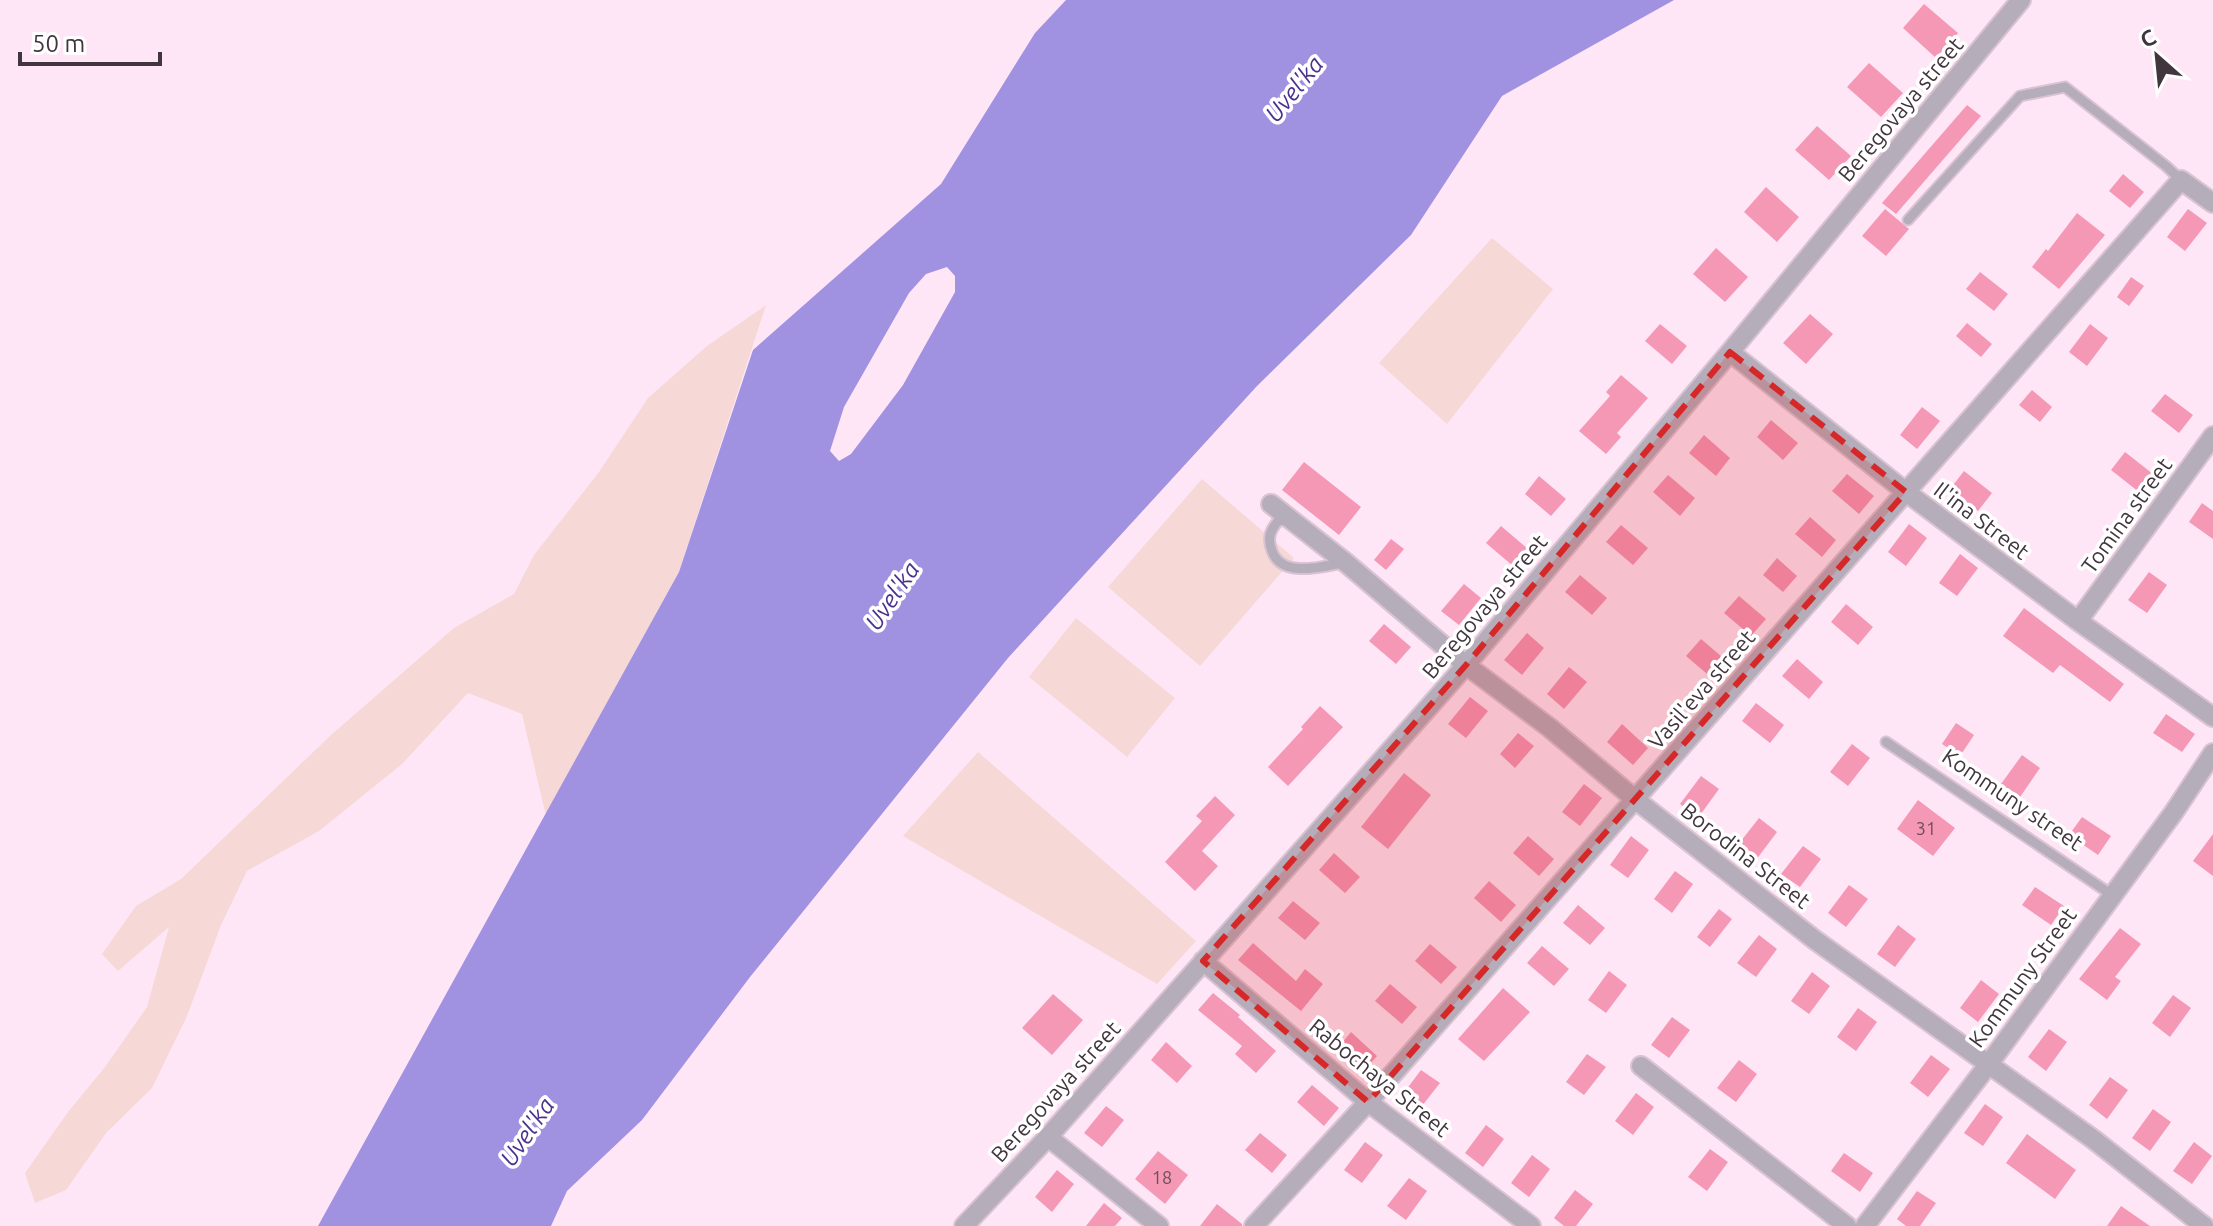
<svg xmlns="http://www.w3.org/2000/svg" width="2213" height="1226" viewBox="0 0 2213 1226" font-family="Ubuntu,sans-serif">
<rect width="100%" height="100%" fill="#ffe6f7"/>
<path fill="#f6d8d6" d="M1492,238L1553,289L1447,424L1379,363Z
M766,305L679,572L546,816L522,714L468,693L402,764L319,831L247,871L221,925L187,1016L152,1088L106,1133L66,1190L35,1203L25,1173L68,1112L105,1067L147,1007L169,927L118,971L102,954L136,906L181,879L331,735L454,628L514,594L534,555L599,472L648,398L707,346Z
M1202,479L1294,558L1200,666L1108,587Z
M1076,618L1175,698L1127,757L1029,677Z
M978,752L1196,941L1157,984L903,836Z"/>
<path fill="#a092e1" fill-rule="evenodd" d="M1066,0H1674L1502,96L1411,235L1257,386L1008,658L750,977L642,1120L567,1191L551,1226H318L679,572L753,350L941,184L1035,33ZM947,267L955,276V292L903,385L851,454L839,461L830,451L844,407L909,293L926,274Z"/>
<path fill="#f498b6" d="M1924,4L1958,33L1936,58L1903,28Z
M1869,63L1903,93L1881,117L1847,87Z
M1967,105L1981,116L1896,214L1882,203Z
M1817,126L1851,156L1829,180L1795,150Z
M2123,174L2144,192L2130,208L2109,191Z
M1766,187L1799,217L1777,242L1744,212Z
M1885,209L1909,229L1886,256L1862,236Z
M2188,209L2207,223L2185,251L2167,237Z
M2077,213L2105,235L2059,289L2032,267L2046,249L2048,251Z
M1716,248L1748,277L1725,302L1693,274Z
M1980,272L2008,294L1994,311L1966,289Z
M2131,277L2144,286L2129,306L2117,297Z
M1810,314L1833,334L1806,364L1783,343Z
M1967,323L1992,344L1981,357L1956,336Z
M1660,324L1687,346L1672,364L1645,341Z
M2090,324L2108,338L2087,366L2069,352Z
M1621,375L1648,398L1617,433L1621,437L1606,454L1579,431L1610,396L1606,392Z
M2032,390L2052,407L2040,422L2019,405Z
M2165,394L2193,415L2179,433L2151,411Z
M1922,407L1940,421L1917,449L1900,435Z
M1771,420L1798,443L1783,460L1757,437Z
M1704,435L1730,458L1716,476L1689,453Z
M2125,452L2153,474L2139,492L2111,470Z
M1304,462L1361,507L1339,535L1282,490Z
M1964,471L1992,493L1978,511L1950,489Z
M1847,474L1874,496L1859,514L1832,491Z
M1668,475L1695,498L1680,516L1653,492Z
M1539,476L1566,499L1551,516L1525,494Z
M2202,503L2213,511V539L2189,522Z
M1810,517L1836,540L1822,557L1795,534Z
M1909,524L1927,538L1906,566L1888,552Z
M1621,525L1648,548L1633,565L1606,542Z
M1501,526L1528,549L1513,566L1486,543Z
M1391,539L1404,549L1386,570L1374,560Z
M1960,554L1978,568L1957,596L1939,583Z
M1777,558L1797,576L1783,592L1763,575Z
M2149,572L2167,585L2147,613L2128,600Z
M1580,575L1607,598L1592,615L1565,592Z
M1464,584L1481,598L1459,625L1441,611Z
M1739,596L1766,619L1751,636L1724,613Z
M1846,604L1873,627L1858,645L1831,622Z
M2024,608L2124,684L2110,702L2060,665L2053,673L2003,636Z
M1384,624L1411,647L1396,664L1369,641Z
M1527,633L1544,648L1522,675L1504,660Z
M1701,639L1728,662L1713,679L1686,656Z
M1797,659L1823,682L1809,699L1782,676Z
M1569,667L1587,682L1564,709L1547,694Z
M1470,697L1488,711L1466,738L1448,724Z
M1756,703L1784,725L1770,743L1742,721Z
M1320,706L1343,727L1288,786L1268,767L1303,729L1301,727Z
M2166,714L2195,734L2182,752L2153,733Z
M1956,723L1974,735L1960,756L1942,744Z
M1622,724L1648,748L1633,765L1607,742Z
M1518,733L1534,746L1515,768L1500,754Z
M1852,744L1870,758L1848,786L1830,772Z
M2022,755L2040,768L2020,797L2001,784Z
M1404,773L1431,795L1388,849L1361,827Z
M1701,776L1719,789L1698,818L1680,804Z
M1584,784L1602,798L1580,826L1562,812Z
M1215,796L1235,815L1202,851L1218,866L1195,891L1165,862L1202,821L1196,816Z
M1918,800L1955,828L1933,856L1897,829Z
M2082,817L2111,836L2098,855L2069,835Z
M1759,818L1777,832L1756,860L1737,846Z
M2213,834V876L2193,861Z
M1528,836L1554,859L1539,876L1513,853Z
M1631,836L1649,850L1628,878L1610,865Z
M1803,846L1821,859L1800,887L1781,874Z
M1334,853L1360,877L1345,893L1319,870Z
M1675,871L1693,884L1672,913L1654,899Z
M1489,881L1516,905L1501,922L1474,898Z
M1849,885L1868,899L1846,927L1828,913Z
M2035,887L2064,906L2051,925L2022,905Z
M1293,901L1320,923L1305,940L1278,918Z
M1578,905L1605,928L1590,945L1563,923Z
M1719,909L1732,919L1710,947L1697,937Z
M1898,925L1916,939L1895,967L1877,954Z
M2120,928L2141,944L2115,977L2121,981L2107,1000L2079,979Z
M1759,935L1777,949L1756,977L1737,963Z
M1253,943L1296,981L1305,969L1323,984L1301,1011L1238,960Z
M1430,944L1457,967L1441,984L1415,961Z
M1542,946L1569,969L1554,986L1527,963Z
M1609,971L1627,985L1606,1013L1588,1000Z
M1812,972L1830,986L1809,1014L1791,1001Z
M1981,980L1999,994L1978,1022L1960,1008Z
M1390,984L1417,1007L1402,1024L1375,1001Z
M1503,988L1530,1012L1484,1061L1458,1039Z
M1213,993L1240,1015L1238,1017L1276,1051L1256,1073L1235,1054L1242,1046L1198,1010Z
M1053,994L1083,1020L1052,1055L1022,1028Z
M2173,995L2191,1008L2170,1037L2152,1023Z
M1858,1008L1877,1022L1856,1051L1837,1037Z
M1672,1017L1690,1030L1669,1058L1651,1045Z
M2049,1029L2067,1042L2046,1071L2028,1057Z
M1351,1032L1377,1056L1362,1073L1336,1050Z
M1166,1042L1192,1066L1177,1083L1151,1060Z
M1587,1054L1606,1067L1584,1095L1566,1082Z
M1931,1055L1950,1069L1928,1097L1910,1083Z
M1739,1060L1757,1074L1736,1102L1717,1088Z
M1421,1070L1440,1083L1418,1111L1400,1098Z
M2110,1077L2128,1090L2107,1119L2089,1105Z
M1312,1085L1339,1108L1324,1126L1297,1102Z
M1636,1093L1654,1107L1633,1135L1615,1121Z
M1985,1104L2003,1117L1983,1146L1964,1133Z
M1106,1106L1124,1120L1102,1147L1084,1133Z
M2153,1109L2171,1122L2150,1151L2132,1138Z
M1486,1125L1504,1139L1483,1167L1465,1153Z
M1260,1133L1287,1155L1272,1173L1245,1150Z
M2027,1134L2076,1170L2055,1199L2006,1163Z
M1365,1142L1383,1155L1362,1183L1344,1170Z
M2194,1142L2212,1156L2192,1184L2173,1171Z
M1710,1149L1728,1162L1707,1191L1688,1177Z
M1158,1151L1188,1175L1165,1204L1135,1179Z
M1844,1153L1873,1173L1860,1192L1831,1171Z
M1532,1155L1550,1169L1529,1197L1511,1183Z
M1057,1170L1074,1184L1052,1212L1035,1197Z
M1409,1178L1427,1191L1406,1220L1387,1206Z
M1575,1190L1593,1204L1576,1226H1564L1554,1218Z
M1917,1191L1936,1203L1920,1226H1906L1897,1219Z
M1104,1203L1122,1218L1115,1226H1086Z
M1217,1204L1242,1224V1226H1200Z
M2121,1206L2150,1226H2107Z"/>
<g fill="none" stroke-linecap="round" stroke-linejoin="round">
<defs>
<path id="service" d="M1908,220L2020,96L2065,87L2166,166L2181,180
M1288,520L1278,521C1270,531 1267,538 1272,551C1282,578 1321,567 1342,563
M1886,742L2112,895"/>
<path id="minor" d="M1730,352L1906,492L2078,621L2213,717
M1271,504L1345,562L1466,665L1550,728L1636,800L1815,940L2093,1139L2204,1226
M2078,621L2213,436
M1203,961L1368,1102L1531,1226
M1641,1066L1847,1226
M1048,1137L1159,1226
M964,1226L1048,1137L1466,665L1730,352L2021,0
M1254,1226L1368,1102L2181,180L2213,203
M1865,1226L1988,1065L2174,812L2213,753"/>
</defs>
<use href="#service" stroke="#d9c3d2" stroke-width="13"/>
<use href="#minor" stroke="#d9c3d2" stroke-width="22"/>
<use href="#service" stroke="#b5adb9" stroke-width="9"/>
<use href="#minor" stroke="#b5adb9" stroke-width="18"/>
</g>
<path fill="#d62828" fill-opacity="0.2" stroke="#d62828" stroke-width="6" stroke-dasharray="16 10" stroke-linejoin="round" d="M1730,352L1906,492L1368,1102L1203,961L1466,665Z"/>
<g text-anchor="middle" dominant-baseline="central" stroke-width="7" stroke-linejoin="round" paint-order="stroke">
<g font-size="18" fill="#6e4e5c">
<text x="1926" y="828">31</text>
<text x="1162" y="1177">18</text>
</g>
<g font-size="22" fill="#41353e" stroke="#fff">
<text transform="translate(1900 109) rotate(-50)">Beregovaya street</text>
<text transform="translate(2126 515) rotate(-54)">Tomina street</text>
<text transform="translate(1982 520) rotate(37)">Il'ina Street</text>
<text transform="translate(1484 606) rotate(-50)">Beregovaya street</text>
<text transform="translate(1701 689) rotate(-49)">Vasil'eva street</text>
<text transform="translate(2013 799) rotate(34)">Kommuny street</text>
<text transform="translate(1746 855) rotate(38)">Borodina Street</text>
<text transform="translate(2022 977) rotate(-54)">Kommuny Street</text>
<text transform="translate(1380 1077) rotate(39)">Rabochaya Street</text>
<text transform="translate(1055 1091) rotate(-48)">Beregovaya street</text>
</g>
<g font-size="24" font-style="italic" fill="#4c328e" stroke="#fff">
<text transform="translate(1294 89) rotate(-51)">Uvel'ka</text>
<text transform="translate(892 596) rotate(-56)">Uvel'ka</text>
<text transform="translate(527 1132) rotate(-56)">Uvel'ka</text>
</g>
</g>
<g transform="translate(2157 56) rotate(333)" stroke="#ffffff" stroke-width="6" paint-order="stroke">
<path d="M0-6L14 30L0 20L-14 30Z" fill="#41353e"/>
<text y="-12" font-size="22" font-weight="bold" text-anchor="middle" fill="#41353e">С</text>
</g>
<path d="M20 52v12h140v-12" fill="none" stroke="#41353e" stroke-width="4"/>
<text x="32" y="52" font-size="24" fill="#41353e" stroke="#ffffff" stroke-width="6" paint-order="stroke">50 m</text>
</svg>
